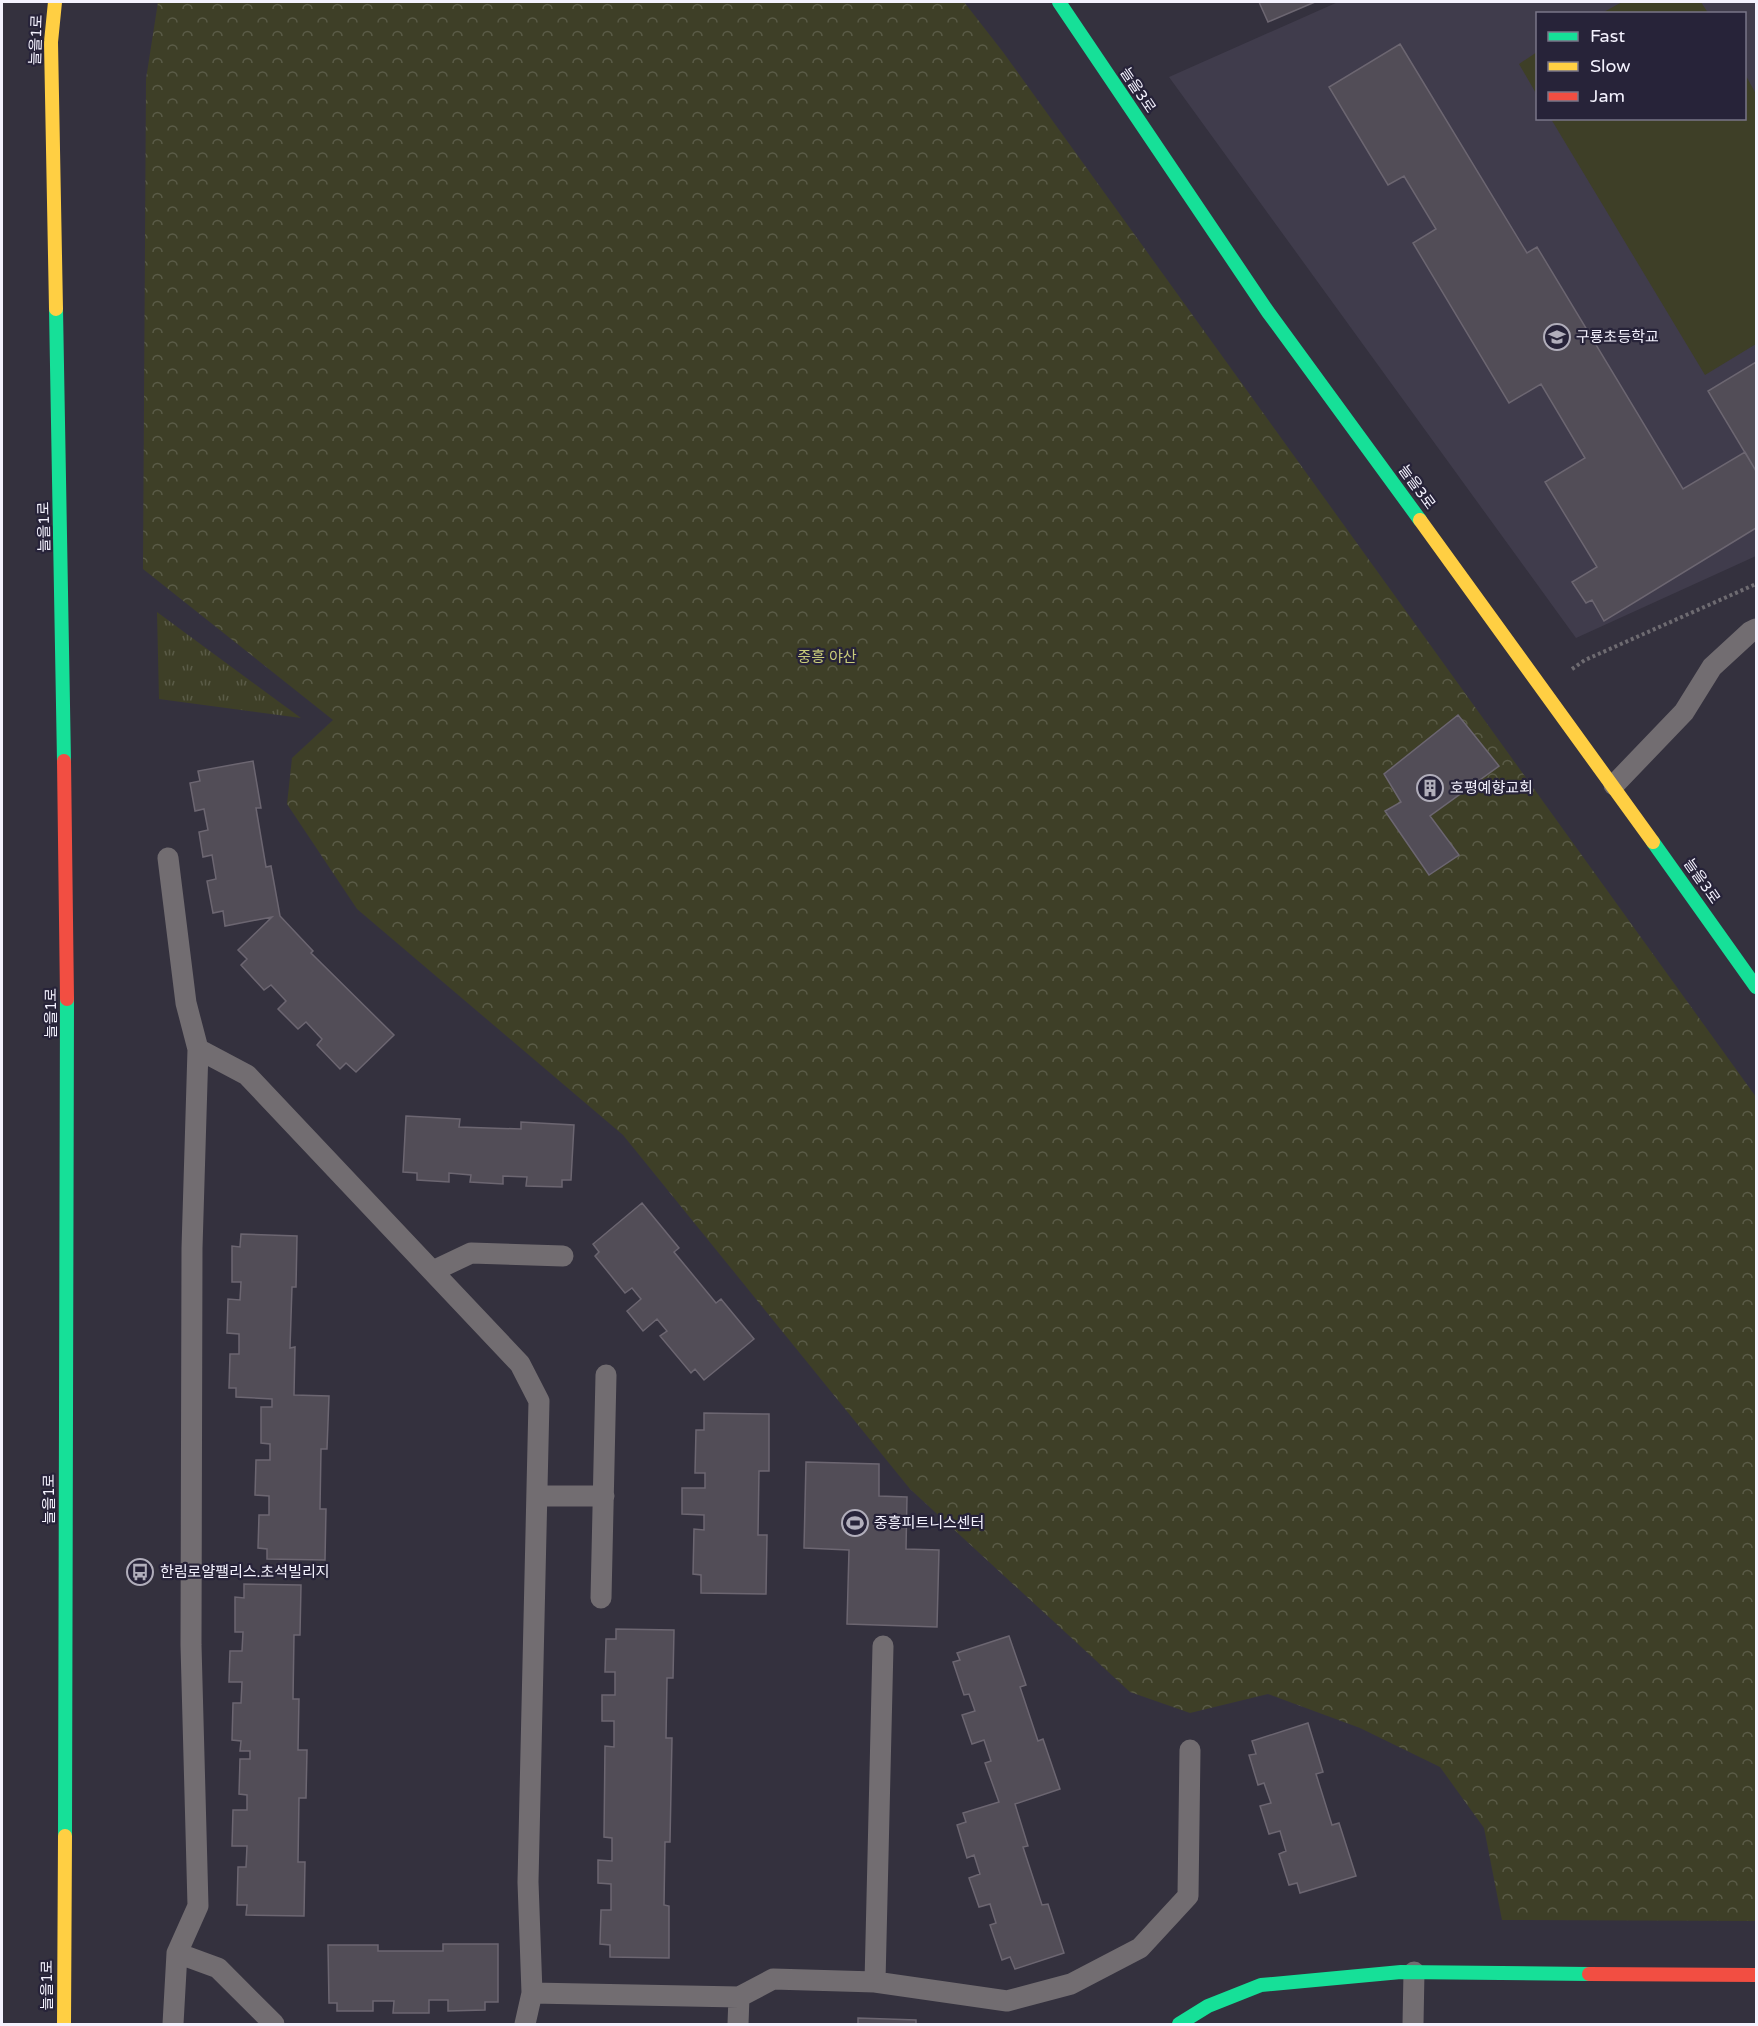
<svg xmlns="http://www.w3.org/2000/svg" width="1758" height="2026" viewBox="0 0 1758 2026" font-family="'Varela Round','Noto Sans KR',sans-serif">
<defs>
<pattern id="forest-crowns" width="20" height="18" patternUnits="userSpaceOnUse" patternTransform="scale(1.5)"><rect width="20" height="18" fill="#3e3f27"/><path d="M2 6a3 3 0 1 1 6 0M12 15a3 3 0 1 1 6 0" fill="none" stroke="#5a5b47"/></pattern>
<pattern id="park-tufts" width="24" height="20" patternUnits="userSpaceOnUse" patternTransform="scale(1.5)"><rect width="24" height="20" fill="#3e3f27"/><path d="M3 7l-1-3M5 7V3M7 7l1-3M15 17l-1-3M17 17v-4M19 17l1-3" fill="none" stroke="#5a5b47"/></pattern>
</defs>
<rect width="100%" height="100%" fill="#34313e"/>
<path fill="#403c4c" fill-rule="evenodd" d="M1338,2H1756V556L1576,638L1169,77ZM1538,14H1744V118H1538Z"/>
<path fill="url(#forest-crowns)" d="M158,2H964L1003,52L1756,1097V1921L1502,1920L1484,1828L1440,1767L1360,1728L1268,1694L1190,1713L1130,1692L910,1489L623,1135L357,909L287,804L292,758L333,720L143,569L146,79Z"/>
<path fill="url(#park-tufts)" d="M157,612L301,718L159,699Z"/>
<path fill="#3e3f27" d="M1622,2H1701L1708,13H1602Z
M1537,52V95L1519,64Z
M1745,74L1756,94V344L1705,375L1551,119L1744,118Z"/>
<path fill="#524d57" stroke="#6c6671" stroke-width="1.5" d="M1259,2H1315L1268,22Z
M1400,44L1527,253L1537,247L1683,489L1745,452L1756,471V528L1604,621L1592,600L1586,603L1572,582L1597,567L1545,482L1585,458L1541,384L1509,403L1413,243L1436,229L1404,176L1388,185L1329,87Z
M1756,362V471L1708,391Z
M1458,715L1499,766L1430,816L1459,855L1429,875L1385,811L1401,802L1384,774Z
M253,761L261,808H256L266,867L271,866L280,916L313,951L311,953L394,1035L356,1072L346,1063L340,1069L317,1045L322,1039L306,1022L298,1029L278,1009L286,1001L271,985L264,990L241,965L247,959L238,950L272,917L225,926L223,911L213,913L207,881L216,879L212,855L203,857L199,832L208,830L204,809L195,811L190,783L200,781L198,771Z
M406,1116L460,1119L459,1127L521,1129V1122L574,1125L571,1180H562V1187L526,1186L527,1177L503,1176V1184L470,1182L471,1175L449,1173V1182L417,1180V1173L403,1172Z
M642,1203L679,1248L674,1252L716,1303L721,1299L754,1339L704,1380L695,1369L691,1373L660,1336L667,1331L657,1319L643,1331L627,1311L641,1299L632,1288L625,1293L595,1256L599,1252L593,1244Z
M241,1234L297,1236L296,1287H292L290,1348L295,1347L294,1395L329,1396L327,1449H321L320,1509H326L325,1560L267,1559V1549L258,1548L259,1515H269V1496L255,1495L256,1460H270V1444L261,1443V1407H272V1399L236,1397V1388H229L230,1354H239V1334L227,1333L228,1299L240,1300L241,1282H232V1246L240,1247Z
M704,1413L769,1414V1471H759L758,1535H767L766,1594L701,1593V1575L693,1574L694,1529L704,1530V1515L682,1514V1488H705V1473H695L696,1430H704Z
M806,1462L879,1464V1496L907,1497L906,1549L939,1550L937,1627L847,1624L849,1550L804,1548Z
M244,1584L301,1585L300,1635H294L293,1699H299L298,1750H307L306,1798H299L298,1862H305L304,1916L246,1915L247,1905H237L238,1867H246L247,1846H232L233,1810H247V1795L239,1794L240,1759H250V1751H240L241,1741L232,1740L233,1703H241L242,1682H229L230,1651H242L243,1632H235V1597L244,1598Z
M616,1629L674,1630L673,1678H667L666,1738H672L670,1842H665L664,1905L669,1906V1958L610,1957V1945L600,1944L601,1910H611V1884L598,1883V1860L612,1861V1838L604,1837L605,1746L614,1747V1721H602V1695H615V1672H605L606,1639H616Z
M1009,1636L1026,1685L1020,1687L1038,1741L1043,1739L1060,1789L1015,1804L1028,1846L1023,1847L1042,1905L1048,1904L1064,1953L1015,1969L1010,1957L1002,1960L990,1925L996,1923L990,1904L979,1907L969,1878L980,1874L974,1855L967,1858L957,1825L966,1822L963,1813L999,1802L985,1763L991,1761L984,1740L972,1744L962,1715L975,1711L969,1694L964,1695L953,1662L960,1660L957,1653Z
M1308,1723L1323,1772L1316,1774L1332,1825L1339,1823L1356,1876L1300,1893L1297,1883L1289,1885L1279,1854L1286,1851L1280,1831L1269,1834L1260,1806L1271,1803L1264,1783L1258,1785L1249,1755L1256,1754L1252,1741Z
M443,1944H498V2002H485V2010L448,2011V2000H429V2013H393L394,2001H373V2011H337V2003H329L328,1945H378V1951H443Z
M858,2018L916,2020V2024H858Z"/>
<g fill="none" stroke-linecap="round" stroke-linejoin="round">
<path stroke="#6e6b71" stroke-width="4" stroke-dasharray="3 3" stroke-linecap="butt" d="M1572,669L1585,660L1756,584"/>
<path stroke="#726d71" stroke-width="21" d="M1614,785L1684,712L1712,667L1750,632L1756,629
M168,858L186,1003L198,1049L192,1248L191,1645L198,1906L177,1953L173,2024
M198,1049L247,1075L520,1364L539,1401L528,1882L532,1993
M433,1271L471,1253L563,1256
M537,1496H604
M601,1598L606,1375
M177,1953L218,1968L274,2024
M875,1982L883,1646
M739,1997L773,1979L875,1982L1007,2001L1071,1984L1140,1948L1188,1896L1190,1750
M525,2024L532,1993L739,1997L738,2024
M1413,2024L1414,1972"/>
<path stroke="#16e098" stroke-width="14" d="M1059,2L1268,312L1420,520
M56,309L64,761
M1653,842L1756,987
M65,1836L67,999
M1179,2024L1208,2006L1261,1985L1401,1972L1589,1974"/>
<path stroke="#ffcf43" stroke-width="14" d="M55,2L51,42L56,309
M1420,520L1653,842
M64,2024L65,1836"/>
<path stroke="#f24e42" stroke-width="14" d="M64,761L67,999
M1589,1974L1756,1975"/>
</g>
<defs>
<symbol id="school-ring" viewBox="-11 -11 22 22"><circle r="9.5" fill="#272339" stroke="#b1aebb" stroke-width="1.5"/><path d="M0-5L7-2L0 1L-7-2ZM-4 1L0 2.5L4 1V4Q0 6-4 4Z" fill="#b1aebb"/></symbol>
<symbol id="building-ring" viewBox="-11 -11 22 22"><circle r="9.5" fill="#272339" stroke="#b1aebb" stroke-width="1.5"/><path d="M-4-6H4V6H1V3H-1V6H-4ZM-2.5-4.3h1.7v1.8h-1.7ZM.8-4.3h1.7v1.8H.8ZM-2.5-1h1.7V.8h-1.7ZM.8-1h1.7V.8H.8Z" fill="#b1aebb"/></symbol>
<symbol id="stadium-ring" viewBox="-11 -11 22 22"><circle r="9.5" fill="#272339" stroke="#b1aebb" stroke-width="1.5"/><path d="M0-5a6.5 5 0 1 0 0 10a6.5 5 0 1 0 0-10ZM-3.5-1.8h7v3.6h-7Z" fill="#b1aebb"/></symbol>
<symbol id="bus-ring" viewBox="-11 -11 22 22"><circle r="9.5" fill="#272339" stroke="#b1aebb" stroke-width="1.5"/><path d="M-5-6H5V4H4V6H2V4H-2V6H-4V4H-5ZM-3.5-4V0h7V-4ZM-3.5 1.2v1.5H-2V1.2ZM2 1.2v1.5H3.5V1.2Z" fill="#b1aebb"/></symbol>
</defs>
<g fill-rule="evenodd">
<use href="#school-ring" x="1542" y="322" width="30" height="30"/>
<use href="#building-ring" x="1415" y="773" width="30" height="30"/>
<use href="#stadium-ring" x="840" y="1508" width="30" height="30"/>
<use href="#bus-ring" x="125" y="1557" width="30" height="30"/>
</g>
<g text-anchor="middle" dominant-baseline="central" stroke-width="4.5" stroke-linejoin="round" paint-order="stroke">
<g font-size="15" fill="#f4f2fe" stroke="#272339">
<text transform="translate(36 40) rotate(-88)">늘을1로</text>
<text transform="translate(1138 90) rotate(56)">늘을3로</text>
<text transform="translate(1417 487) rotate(54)">늘을3로</text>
<text transform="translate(44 527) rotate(-91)">늘을1로</text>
<text transform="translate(1702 881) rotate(55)">늘을3로</text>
<text transform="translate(51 1013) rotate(-90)">늘을1로</text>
<text transform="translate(49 1499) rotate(-90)">늘을1로</text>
<text transform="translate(47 1985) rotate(-90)">늘을1로</text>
</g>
<g font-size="15" fill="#f4f2fe" stroke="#272339" text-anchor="start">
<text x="1576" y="337">구룡초등학교</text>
<text x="1450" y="788">호평예향교회</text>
<text x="874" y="1523">중흥피트니스센터</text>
<text x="160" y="1572">한림로얄팰리스.초석빌리지</text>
</g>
<g font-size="15" fill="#c9cc7a" stroke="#272339">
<text x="827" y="657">중흥 야산</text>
</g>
</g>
<rect width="1758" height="2026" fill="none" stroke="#f4f2fe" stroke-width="6"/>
<rect x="1536" y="12" width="210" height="108" fill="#272339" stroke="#797688" stroke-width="1.5"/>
<rect x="1548" y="32" width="30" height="9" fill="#16e098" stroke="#797688" stroke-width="1.5"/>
<text x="1590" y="42" font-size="18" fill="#f4f2fe">Fast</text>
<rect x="1548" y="62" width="30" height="9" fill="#ffcf43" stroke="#797688" stroke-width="1.5"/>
<text x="1590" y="72" font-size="18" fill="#f4f2fe">Slow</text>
<rect x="1548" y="92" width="30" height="9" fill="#f24e42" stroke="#797688" stroke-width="1.5"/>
<text x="1590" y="102" font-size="18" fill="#f4f2fe">Jam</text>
</svg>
